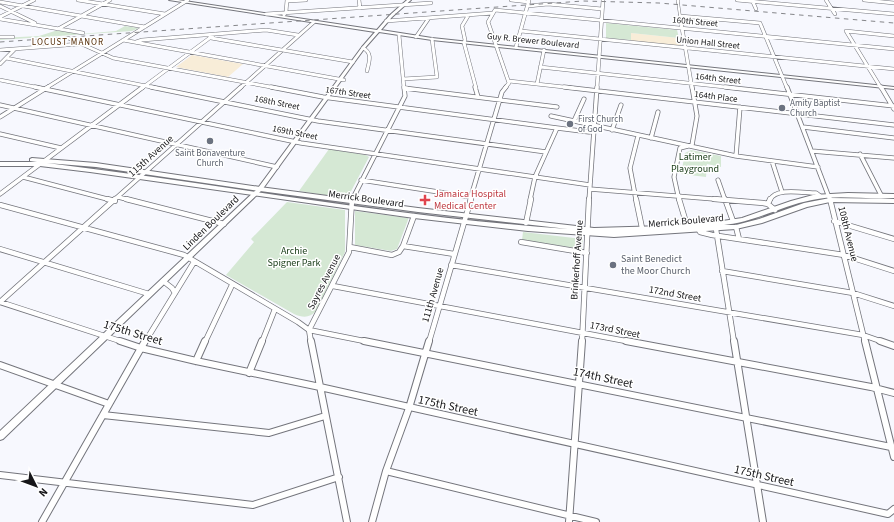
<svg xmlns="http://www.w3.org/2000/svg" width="894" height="522" viewBox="0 0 894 522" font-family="'Source Sans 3',sans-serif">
<rect width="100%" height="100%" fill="#f7f8fe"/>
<path fill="#f8edd8" d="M631,33L679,38L681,46L631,41Z
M192,55L243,64L228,77L176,67Z"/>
<path fill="#d5e8d4" d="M606,23L677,30L679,38L631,33V40L606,38Z
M125,26L139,28L132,31L0,40V38L39,36L58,30L81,34L116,31Z
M329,149L366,155L369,157L348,197L344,198L299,191Z
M691,150L721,156V167L707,164L706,177L681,174L685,153Z
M287,202L345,210V252L316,311C310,318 303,318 294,314L226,275L254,242L251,239Z
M355,211L408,218V220L397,249L391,251L355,245Z
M523,232L583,239L582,249L522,240Z"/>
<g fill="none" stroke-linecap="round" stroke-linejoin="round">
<defs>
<path id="pedestrian" d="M678,2L680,16"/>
<path id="minor-far3" d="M78,0L165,14
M359,0L360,8
M511,0L529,2
M678,0V2
M737,0L894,14
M752,0L756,9
M826,0L835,14
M864,0L894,3
M287,1L306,0
M0,2L145,27
M0,6L35,23
M528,6L548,4L602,9
M266,14L431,3
M284,15L286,12L287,0
M468,16L462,26L465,40L464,43L476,88
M0,17L34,0
M0,19L83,33
M386,21L493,13
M58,29L110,0
M521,31L894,69
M846,31L881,88
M846,31L894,36
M399,35L404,88
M0,37H13
M416,37L429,18
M68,38L113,58L276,88
M211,38L353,62
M123,40L344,80
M136,42L142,40L266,30L298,35
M516,47L529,0
M363,48C373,53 369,62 367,71
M0,50L80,44
M6,58L156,88
M0,64L15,49
M540,67L734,88
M403,79L437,77L432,39
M0,80L40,88
M509,81L573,88
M537,84L544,50
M46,88L188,0
M142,88L215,34
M240,88L314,22
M404,88H407
M505,88L509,83L488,22L495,10L894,49
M597,88L603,0
M692,88L680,16L760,23L787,88"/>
<path id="minor-far2" d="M35,87L301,143L590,185
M151,87L318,121L546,152
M271,87L323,97L557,128L589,132L595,131
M475,87L478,97
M564,87L894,125
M725,87L894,106
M787,87L830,200
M881,87L894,109
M404,88L557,107
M0,105L277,167
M551,116L736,156L818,167
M0,117L48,87
M574,121L584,99
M803,127L894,138
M612,130L621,105
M0,134L61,148
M651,138L658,112
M812,151L894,158
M860,154L881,195
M736,156L740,107
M772,161L782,192
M23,177L111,200
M361,180L471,197
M718,180L725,200
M590,189L726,200
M0,194L143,87
M118,197L130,200
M114,200L241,87
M352,200L405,96L404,87
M470,200L502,92L506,87
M530,200L535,177L557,128
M589,200L597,87
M636,200L630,168L638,136
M679,200L674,177L680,148L692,145L697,116L692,87
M770,200C775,187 804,193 816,193L820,196"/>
<path id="minor-far1" d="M107,199L115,201
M126,199L224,224
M636,199L642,228
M679,199L688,229
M714,199L763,203L768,204L775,210
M725,199L733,221
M830,199L865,342
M768,204L770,199
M0,205L184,255L298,322L309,330L369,342
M834,221L894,239
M526,223L531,199
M714,226L716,229L734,342
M736,227L739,239
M699,230L700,232L712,235L844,255L894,271
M521,242L587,253
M403,246L414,216
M350,247L392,255L399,252L403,246L454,254
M0,249L149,294
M451,265L863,335L883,342
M722,271L853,293L894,306
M163,281L172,288L175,293
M333,286L631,342
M0,302L123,342
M0,302L115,199
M145,342L194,262
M205,342L232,285
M262,342L275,309
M311,342L309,330L349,252L352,199
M429,342L471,199
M582,342L589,199"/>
<path id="minor" d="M120,341L141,348L196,361L320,387L888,514L894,509
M311,341L347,522
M364,341L891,447
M626,341L871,387L894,393
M734,341L763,522
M865,341L894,457
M880,341L894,346
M196,361L205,341
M0,365L109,404
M249,373L262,341
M103,415L269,433L325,416
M386,471L596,522
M0,475L253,505L339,477
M42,522L145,341
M372,522L386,471L409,408L429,341
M569,522L582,341"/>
<path id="secondary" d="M169,0H178L377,30L390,15L407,0H411L392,17L381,30L432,38L894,87V89L432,40L379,32L364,49L262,190L3,439L0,440V431L258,188L362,47L375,32Z"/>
<path id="primary" d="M32,158L96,163L260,187L418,208L594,228L664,226L716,222L742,218L791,201L813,195L848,193L893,194H894V198C866,200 839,194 812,200C781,206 755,222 724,225H736L759,219L804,203L830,198L894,199V203L830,202L807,207L762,223L736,229L614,237L528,231L414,218L90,172L40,166H0V162H37L30,161V159ZM47,163L96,167L260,191L418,212L568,229C394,217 221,184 47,163Z"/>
</defs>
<use href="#pedestrian" stroke="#74757c" stroke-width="3"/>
<use href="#minor-far3" stroke="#74757c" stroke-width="4"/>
<use href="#minor-far2" stroke="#74757c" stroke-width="5"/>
<use href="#minor-far1" stroke="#74757c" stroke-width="6"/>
<use href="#minor" stroke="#74757c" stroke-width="8"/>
<use href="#secondary" stroke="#74757c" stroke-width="2"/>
<use href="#primary" stroke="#74757c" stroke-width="2"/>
<use href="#pedestrian" stroke="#fff" stroke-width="2"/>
<use href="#minor-far3" stroke="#fff" stroke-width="3"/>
<use href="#minor-far2" stroke="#fff" stroke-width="3.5"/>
<use href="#minor-far1" stroke="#fff" stroke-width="4.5"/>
<use href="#minor" stroke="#fff" stroke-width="6"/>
<use href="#secondary" fill="#fff" fill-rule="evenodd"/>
<use href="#primary" fill="#fff" fill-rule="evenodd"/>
<path stroke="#85868a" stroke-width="1" stroke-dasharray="4.5 4.5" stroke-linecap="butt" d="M0,42L583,1L659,3L894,23"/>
</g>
<g fill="#6b7280" stroke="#fff" stroke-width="1.5">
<circle cx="782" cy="108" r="4"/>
<circle cx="570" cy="124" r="4"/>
<circle cx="210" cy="141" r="4"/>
<circle cx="613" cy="265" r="4"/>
</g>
<path fill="#e0444e" stroke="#fff" stroke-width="1.5" d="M423 194h4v4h4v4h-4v4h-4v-4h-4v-4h4z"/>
<g text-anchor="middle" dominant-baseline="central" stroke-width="3" stroke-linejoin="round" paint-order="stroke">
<g font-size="9" fill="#161619" stroke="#fff">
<text transform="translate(695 22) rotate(5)">160th Street</text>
<text transform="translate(533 41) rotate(6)">Guy R. Brewer Boulevard</text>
<text transform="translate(708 43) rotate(6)">Union Hall Street</text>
<text transform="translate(718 79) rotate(6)">164th Street</text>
<text transform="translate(348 93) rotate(8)">167th Street</text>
<text transform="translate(716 97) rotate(7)">164th Place</text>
<text transform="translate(277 103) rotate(11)">168th Street</text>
<text transform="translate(295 133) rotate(11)">169th Street</text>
</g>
<g font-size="9" letter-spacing="1" fill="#512800" stroke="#fff">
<text x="68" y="42">LOCUST MANOR</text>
</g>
<g font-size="9" fill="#5b616d" stroke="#fff" text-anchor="start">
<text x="790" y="103">Amity Baptist<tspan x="790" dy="10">Church</tspan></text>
<text x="578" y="119">First Church<tspan x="578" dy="10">of God</tspan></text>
<text x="210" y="153" text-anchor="middle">Saint Bonaventure<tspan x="210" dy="10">Church</tspan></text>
</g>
<g font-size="10" fill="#161619" stroke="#fff">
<text transform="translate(151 156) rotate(-42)">115th Avenue</text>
<text transform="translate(366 199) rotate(8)">Merrick Boulevard</text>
<text transform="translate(686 221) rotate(-5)">Merrick Boulevard</text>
<text transform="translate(211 223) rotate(-44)">Linden Boulevard</text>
<text transform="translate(848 234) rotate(76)">108th Avenue</text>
<text transform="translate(577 260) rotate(-86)">Brinkerhoff Avenue</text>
<text transform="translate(324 282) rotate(-63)">Sayres Avenue</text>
<text transform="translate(675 294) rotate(10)">172nd Street</text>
<text transform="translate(433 295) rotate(-74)">111th Avenue</text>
<text transform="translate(615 330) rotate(11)">173rd Street</text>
</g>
<g font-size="10" fill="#143813" stroke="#fff">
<text x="695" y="157">Latimer<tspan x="695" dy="12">Playground</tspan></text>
<text x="294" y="251">Archie<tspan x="294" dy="12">Spigner Park</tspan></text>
</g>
<g font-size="10" fill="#be3a42" stroke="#fff" text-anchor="start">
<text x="434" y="194">Jamaica Hospital<tspan x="434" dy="12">Medical Center</tspan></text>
</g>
<g font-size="10" fill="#5b616d" stroke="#fff" text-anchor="start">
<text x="621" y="259">Saint Benedict<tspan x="621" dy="12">the Moor Church</tspan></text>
</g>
<g font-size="12" fill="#161619" stroke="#fff">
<text transform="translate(133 333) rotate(17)">175th Street</text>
<text transform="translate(603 378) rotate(12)">174th Street</text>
<text transform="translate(448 406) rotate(12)">175th Street</text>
<text transform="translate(764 476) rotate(13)">175th Street</text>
</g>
</g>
<g transform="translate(36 486) rotate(132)" stroke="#ffffff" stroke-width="3" paint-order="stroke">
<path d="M0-3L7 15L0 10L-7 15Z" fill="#161619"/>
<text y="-6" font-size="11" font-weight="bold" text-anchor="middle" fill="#161619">N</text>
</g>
</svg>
